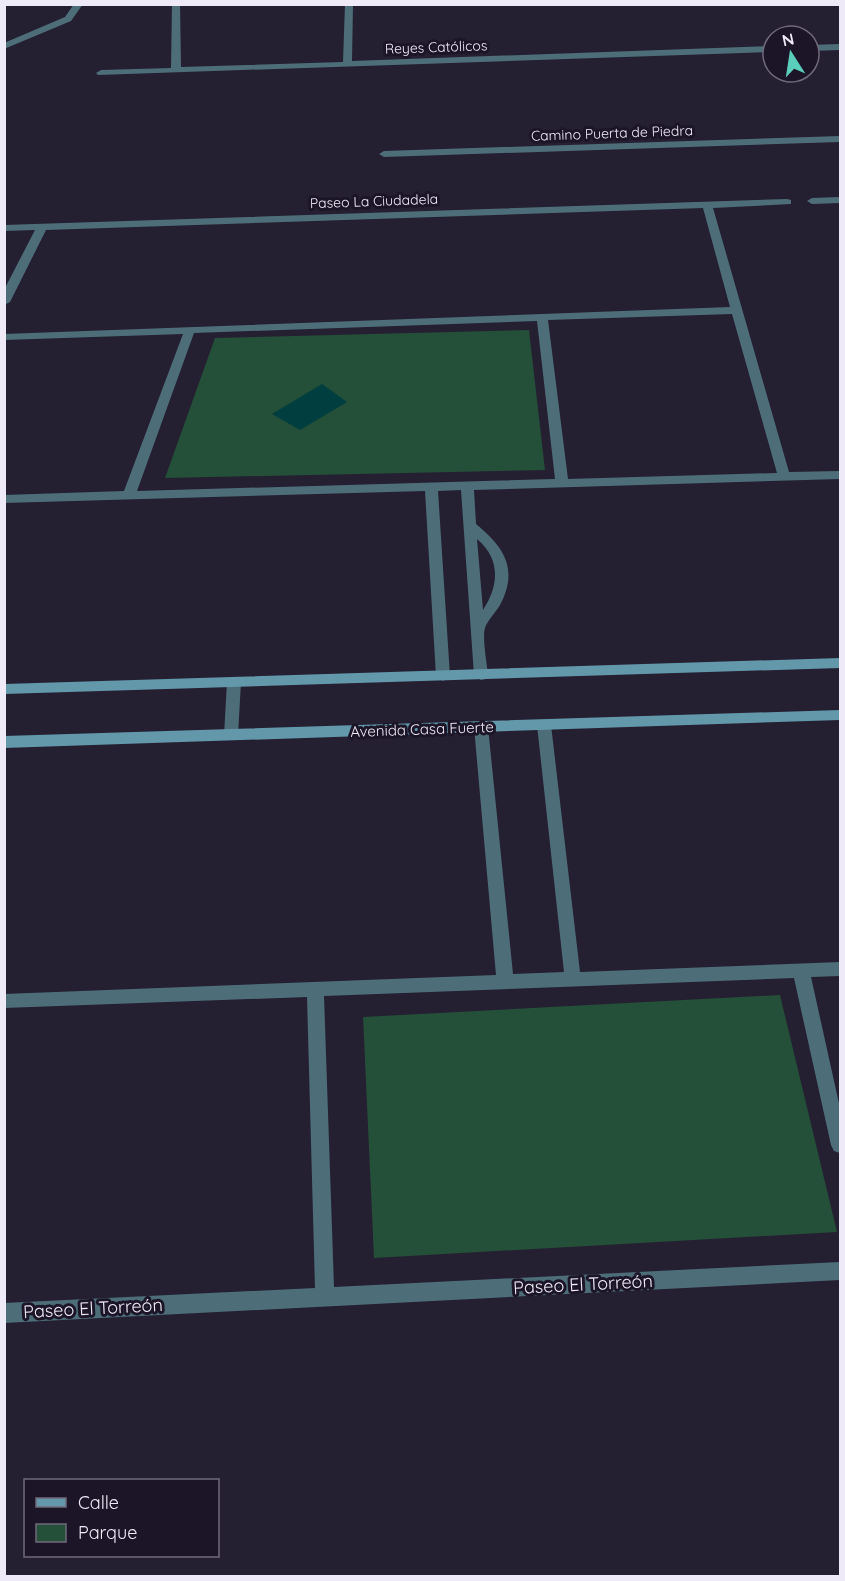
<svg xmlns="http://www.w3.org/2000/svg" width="845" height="1581" viewBox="0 0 845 1581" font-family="Quicksand,sans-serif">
<rect width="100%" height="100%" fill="#251f32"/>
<path fill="#244f38" d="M529,330L545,470L165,478L215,338Z
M780,995L837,1232L374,1258L363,1017Z"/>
<path fill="#013e3f" d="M322,384L347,402L300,430L272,414Z"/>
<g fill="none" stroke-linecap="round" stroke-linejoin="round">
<path fill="#4d6e79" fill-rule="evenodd" d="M74,4H83L71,21L4,49V43L65,17Z"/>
<path fill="#4d6e79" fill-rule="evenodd" d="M172,4H180L181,67L343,62L345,4H353L352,61L773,46V52L98,75L96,73L101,70L171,68Z
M840,44V50L809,51V45Z
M840,136V142L384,157L379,154L384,151Z
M840,197V203L812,204L807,201L812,198Z
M787,199L791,200V204L713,208L789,472L840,471V479L474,490L476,524C504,547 519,569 500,605C496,612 487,621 485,628C482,637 487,664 488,675L486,679L481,680L474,675L461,490L438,491L450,676L443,681L436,676L425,491L4,503V495L124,491L183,334L4,340V334L730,307L703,208L46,230L10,302L4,305V290L35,230L4,231V225ZM732,314L777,473L568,479L548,320ZM537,321L555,479L137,491L194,333ZM477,539C501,559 499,586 483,610Z
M234,677L241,682L238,735L236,739H226L224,735L227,682Z
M544,720L551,725L580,972L840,962V976L811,977L840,1108V1153L834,1151L831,1145L794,978L324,996L334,1287L840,1262V1280L4,1323V1303L315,1288L307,997L4,1008V994L496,975L474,727L476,723H486L488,727L513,974L564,972L537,725Z"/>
<path fill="#6298aa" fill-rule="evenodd" d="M840,658V668L4,694V684Z
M840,710V720L4,748V736Z"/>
</g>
<g text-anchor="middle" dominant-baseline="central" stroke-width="6" stroke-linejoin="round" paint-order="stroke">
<g font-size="14" fill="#eeeaf7" stroke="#1c1528">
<text transform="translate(436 47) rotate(-2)">Reyes Católicos</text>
<text transform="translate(612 133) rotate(-2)">Camino Puerta de Piedra</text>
<text transform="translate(374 201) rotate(-2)">Paseo La Ciudadela</text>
</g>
<g font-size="15" fill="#eeeaf7" stroke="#1c1528">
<text transform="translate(422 729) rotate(-2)">Avenida Casa Fuerte</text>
</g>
<g font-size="18" fill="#eeeaf7" stroke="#1c1528">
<text transform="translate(583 1284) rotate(-3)">Paseo El Torreón</text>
<text transform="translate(93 1308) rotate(-3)">Paseo El Torreón</text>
</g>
</g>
<rect width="845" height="1581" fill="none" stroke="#eeeaf7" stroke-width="12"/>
<rect x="24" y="1479" width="195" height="78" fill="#1c1528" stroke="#706a7b" stroke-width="1.5"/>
<rect x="36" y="1498" width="30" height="9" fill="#6298aa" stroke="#706a7b" stroke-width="1.5"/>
<text x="78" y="1509" font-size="18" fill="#eeeaf7">Calle</text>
<rect x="36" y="1524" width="30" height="18" fill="#244f38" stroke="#706a7b" stroke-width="1.5"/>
<text x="78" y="1539" font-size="18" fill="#eeeaf7">Parque</text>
<g transform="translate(791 54) rotate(348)"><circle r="28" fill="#1c1528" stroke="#706a7b" stroke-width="1.5"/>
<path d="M0-4.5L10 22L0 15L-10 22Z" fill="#5bcebb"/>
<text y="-9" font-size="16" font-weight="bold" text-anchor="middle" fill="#eeeaf7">N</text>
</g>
</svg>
